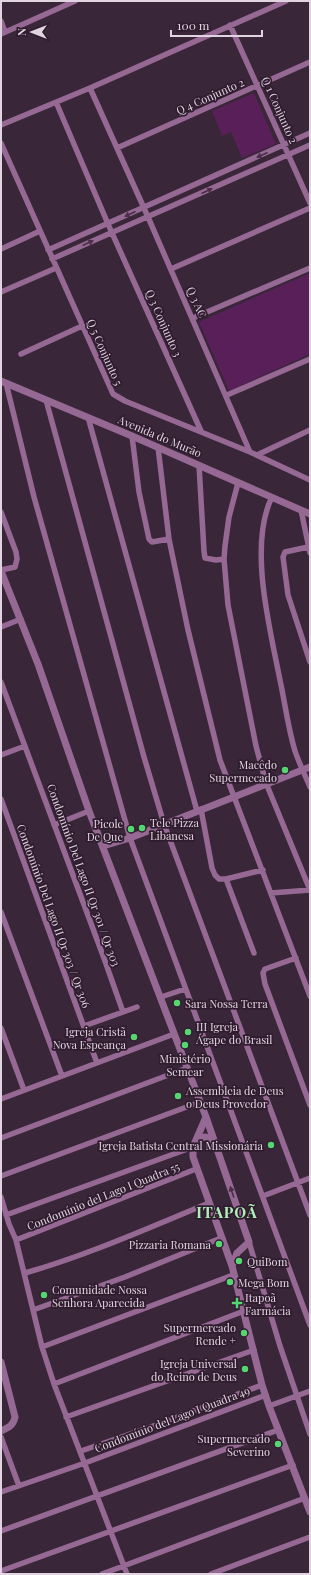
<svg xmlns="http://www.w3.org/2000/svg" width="311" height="1575" viewBox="0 0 311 1575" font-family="'Playfair Display',serif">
<rect width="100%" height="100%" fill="#3a2639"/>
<path fill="#591f58" d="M254,93L276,144L242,158L231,132L222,136L212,111Z
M310,273V354L229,391L199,322Z"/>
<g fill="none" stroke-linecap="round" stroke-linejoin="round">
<path stroke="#956993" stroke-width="5.5" d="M1,21L5,32
M230,25L310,203
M1,34L75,1
M90,88L148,217L250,452L310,480
M56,102L108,224L201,431
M1,125L90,88L286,1
M1,143L113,394L125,401L250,452
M117,148L310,62
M1,249L40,231
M48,250L310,133
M52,259L310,145
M171,269L310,208
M1,292L56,268
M193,318L310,268
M21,354L82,326
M6,383L34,497L130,838L310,1325
M227,395L310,359
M46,400L144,757L164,824L310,1215
M88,417L197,811
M132,436L139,492L149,539L152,542L169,539
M158,447L169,539L188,630L220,760L310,996
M257,455L310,430
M199,465L204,551L205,558L216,560L224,559
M238,483L229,517L225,546L224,559L228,605L256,746L266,783L310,890
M272,497C248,545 270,629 280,680C285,703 288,728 295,751C299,763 305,775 310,787
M301,510L310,553
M1,512L16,552L17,559L15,567L1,570
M308,547L285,552L283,557L288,595L310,662
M1,627L21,619
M1,682L105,961L123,1012
M1,755L25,746
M1,799L97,1063
M201,809L212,868L215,875L219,879H226L263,870
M54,825L89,811
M226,879L254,953
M271,893L310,890
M1,912L62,1076
M296,958L265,969L263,973L265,984L310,1105
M161,997L185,989
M84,1026L137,1007
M1,1028L24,1090
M1,1099L174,1034
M1,1138L187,1068
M1,1176L200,1102
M263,1196L310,1178
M1,1197L9,1224L16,1240L42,1347L54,1384L127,1574
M6,1215L193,1147
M16,1240L196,1169
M249,1242L280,1346L310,1434
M25,1273C88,1255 148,1228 209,1203
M33,1310L125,1277L221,1238
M42,1347L233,1275
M54,1384L244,1311
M269,1406L310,1391
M66,1417L254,1350
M1,1437L19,1486
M81,1451L156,1425L262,1385
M1,1492L85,1463L266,1395
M1,1531L278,1430
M1,1571L293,1465
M102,1574L305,1498
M211,1574L310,1537"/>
<path stroke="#956993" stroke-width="7" d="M1,381L132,436L310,514
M1,571L38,664L89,811L206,1117L249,1242L237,1253L232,1266
M103,846L130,838L310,767
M206,1117L193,1147V1157L232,1266L262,1385L269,1406L310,1512
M197,1138L206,1137L215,1142
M1,1362L15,1417C13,1426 9,1427 1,1431"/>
</g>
<defs><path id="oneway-solid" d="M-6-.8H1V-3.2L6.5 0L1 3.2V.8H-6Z"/></defs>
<g fill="#492f48">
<use href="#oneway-solid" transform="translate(262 155) rotate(156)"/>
<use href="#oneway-solid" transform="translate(207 191) rotate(-24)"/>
<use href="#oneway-solid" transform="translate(130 214) rotate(156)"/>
<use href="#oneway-solid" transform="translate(88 243) rotate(-24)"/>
<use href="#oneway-solid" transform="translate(232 1192) rotate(-109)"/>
</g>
<g fill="#55d671" stroke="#301c2f" stroke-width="1.5">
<circle cx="285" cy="770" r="4"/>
<circle cx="142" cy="828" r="4"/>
<circle cx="131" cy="829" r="4"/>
<circle cx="177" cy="1003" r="4"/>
<circle cx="188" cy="1032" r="4"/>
<circle cx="134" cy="1037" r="4"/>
<circle cx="185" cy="1045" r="4"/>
<circle cx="178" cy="1096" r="4"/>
<circle cx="271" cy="1145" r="4"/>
<circle cx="219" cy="1244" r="4"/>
<circle cx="239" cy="1261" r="4"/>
<circle cx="230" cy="1282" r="4"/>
<circle cx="44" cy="1295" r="4"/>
<path d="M235 1297h4v4h4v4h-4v4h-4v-4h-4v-4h4z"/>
<circle cx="244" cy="1333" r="4"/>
<circle cx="245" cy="1369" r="4"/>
<circle cx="278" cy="1444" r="4"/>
</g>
<g text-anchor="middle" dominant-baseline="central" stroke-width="3.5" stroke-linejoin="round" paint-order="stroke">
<g font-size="11" fill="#e1d4e0" stroke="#301c2f">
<text transform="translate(210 96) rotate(-24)">Q 4 Conjunto 2</text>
<text transform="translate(280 110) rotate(66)">Q 1 Conjunto 2</text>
<text transform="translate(197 302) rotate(66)">Q 3 AC</text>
<text transform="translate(164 323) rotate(66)">Q 3 Conjunto 3</text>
<text transform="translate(105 352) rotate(66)">Q 5 Conjunto 5</text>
<text transform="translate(160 436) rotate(23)">Avenida do Murão</text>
<text transform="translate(84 875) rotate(70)">Condomínio Del Lago II Qr 301 / Qr 303</text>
<text transform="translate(54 916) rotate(70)">Condomínio Del Lago II Qr 303 / Qr 306</text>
<text transform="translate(103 1196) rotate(-22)">Condomínio del Lago I Quadra 55</text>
<text transform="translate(172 1419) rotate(-21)">Condomínio del Lago I Quadra 49</text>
</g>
<g font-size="11" fill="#e1d4e0" stroke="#301c2f" text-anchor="end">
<text x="277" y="764">Macêdo<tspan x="277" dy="13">Supermecado</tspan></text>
<text x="150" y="822" text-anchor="start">Tele Pizza<tspan x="150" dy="13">Libanesa</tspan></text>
<text x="123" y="823">Picole<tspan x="123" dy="13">De Que</tspan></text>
<text x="185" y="1003" text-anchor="start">Sara Nossa Terra</text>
<text x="196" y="1026" text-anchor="start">III Igreja<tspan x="196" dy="13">Ágape do Brasil</tspan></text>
<text x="126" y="1031">Igreja Cristã<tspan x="126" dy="13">Nova Espeança</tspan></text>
<text x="185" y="1058" text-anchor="middle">Ministério<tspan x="185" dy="13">Semear</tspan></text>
<text x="186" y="1090" text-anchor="start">Assembleia de Deus<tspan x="186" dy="13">o Deus Provedor</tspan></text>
<text x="263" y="1145">Igreja Batista Central Missionária</text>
<text x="211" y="1244">Pizzaria Romana</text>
<text x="247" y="1261" text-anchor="start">QuiBom</text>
<text x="238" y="1282" text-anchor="start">Mega Bom</text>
<text x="52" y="1289" text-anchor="start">Comunidade Nossa<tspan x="52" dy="13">Senhora Aparecida</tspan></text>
<text x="245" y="1297" text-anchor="start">Itapoã<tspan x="245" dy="13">Farmácia</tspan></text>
<text x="236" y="1327">Supermercado<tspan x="236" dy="13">Rende +</tspan></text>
<text x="237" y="1363">Igreja Universal<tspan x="237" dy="13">do Reino de Deus</tspan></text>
<text x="270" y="1438">Supermercado<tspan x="270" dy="13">Severino</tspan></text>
</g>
<g font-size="15" font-weight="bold" letter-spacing="1" fill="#b0f0b8" stroke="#301c2f">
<text x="227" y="1212">ITAPOÃ</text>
</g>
</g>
<rect width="311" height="1575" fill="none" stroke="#e1d4e0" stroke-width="4"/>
<g transform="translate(32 32) rotate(270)" stroke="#301c2f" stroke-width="3" paint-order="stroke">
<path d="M0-3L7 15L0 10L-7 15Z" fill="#e1d4e0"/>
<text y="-6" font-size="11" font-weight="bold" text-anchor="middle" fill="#e1d4e0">N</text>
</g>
<path d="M171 30v6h91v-6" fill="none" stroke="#e1d4e0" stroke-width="2"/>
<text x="177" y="30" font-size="12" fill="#e1d4e0" stroke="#301c2f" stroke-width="3" paint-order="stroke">100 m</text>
</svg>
